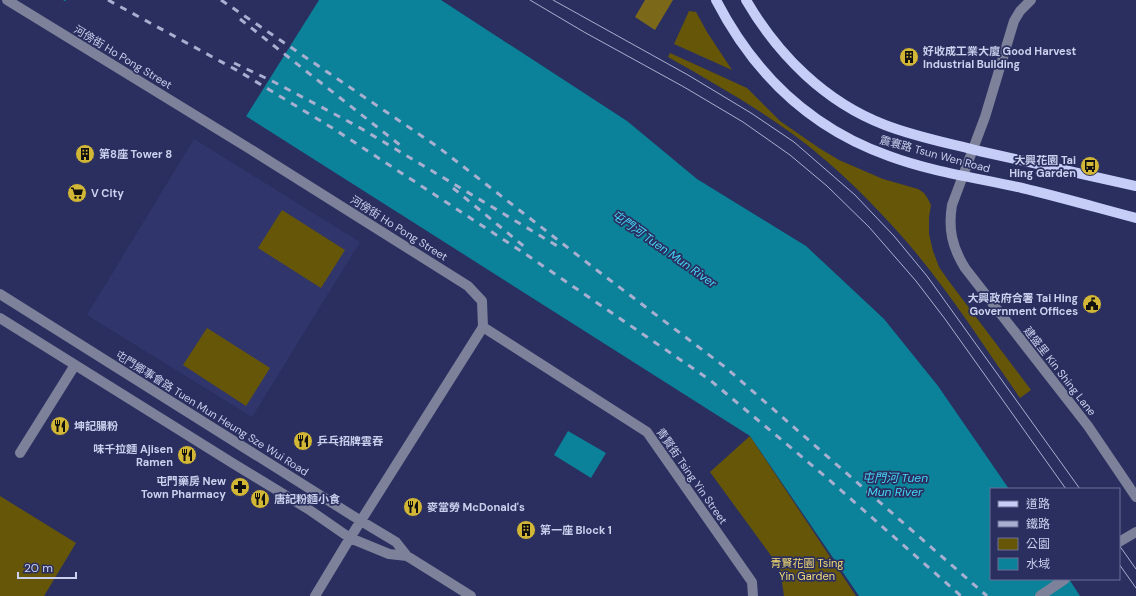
<svg xmlns="http://www.w3.org/2000/svg" width="1136" height="596" viewBox="0 0 1136 596" font-family="'DM Sans','Noto Sans TC',sans-serif">
<rect width="100%" height="100%" fill="#2a2f5f"/>
<path fill="#30356c" d="M194,139L360,242L252,417L87,315Z"/>
<path fill="#665608" d="M689,11L696,12L707,32L732,70L674,44Z
M670,53L747,88L780,121L819,148L839,160L883,179L918,189L924,193L928,199L931,205L929,217V234L933,251L939,267L948,280L1031,390L1020,398C981,342 944,283 898,232C862,192 822,153 777,123C742,99 705,78 668,57Z
M282,210L345,250L321,288L258,248Z
M207,328L270,368L246,406L183,365Z
M750,436L856,596H784L780,568L710,472Z
M0,496L76,543L44,596H0Z"/>
<path fill="#7b6919" d="M645,0H673L655,30L635,17Z"/>
<path fill="#0b8299" d="M63,0H441L627,121L697,179L806,246L884,319L938,386L1009,489H991V579H1069L1080,596H859L750,436Z
M568,431L606,453L591,478L554,455Z"/>
<path fill="#2a2f5f" d="M66,0H319L245,118L64,3Z"/>
<g fill="none" stroke-linecap="round" stroke-linejoin="round">
<path stroke="#7d819a" stroke-width="10" d="M7,0L250,149L468,286L482,301L483,327L350,538L315,596
M1031,0L1020,11L1014,21L985,117L952,205C948,229 952,247 965,268L1088,426L1136,497
M0,294L361,521L396,542L407,556L471,596
M0,318L234,464L308,509L350,538L389,554L407,556
M483,327L647,432L752,582L753,596
M20,453L75,365
M1119,542L1136,532
M1040,596L1065,579"/>
<path stroke="#c6cef7" stroke-width="10" d="M716,0C754,74 810,128 889,156C932,172 978,178 1022,188C1060,197 1098,208 1136,218
M746,0C778,55 825,102 885,125C916,137 948,143 979,151C1031,163 1084,174 1136,186"/>
<path stroke="#a9afd0" stroke-width="1" d="M530,0L584,32L684,87L743,122L790,155L827,186L869,227L916,281L945,319L1066,489
M553,0L688,75L751,113L794,142L855,195L894,236L927,276L1080,489
M1119,545L1136,569
M1119,564L1136,588"/>
<path stroke="#a9afd0" stroke-width="3" stroke-dasharray="7 7" stroke-linecap="butt" d="M108,0L240,72L334,129L527,255L710,380L827,478L961,596
M221,0L438,147L594,268L725,367L987,596
M240,19L405,149
M234,63L274,82L357,126L559,247
M453,188L526,248"/>
</g>
<defs>
<symbol id="building-disc" viewBox="-11 -11 22 22"><circle r="9.5" fill="#d2b635" stroke="#2a2f5f"/><path d="M-4-6H4V6H1V3H-1V6H-4ZM-2.5-4.3h1.7v1.8h-1.7ZM.8-4.3h1.7v1.8H.8ZM-2.5-1h1.7V.8h-1.7ZM.8-1h1.7V.8H.8Z" fill="#111"/></symbol>
<symbol id="bus-disc" viewBox="-11 -11 22 22"><circle r="9.5" fill="#d2b635" stroke="#2a2f5f"/><path d="M-5-6H5V4H4V6H2V4H-2V6H-4V4H-5ZM-3.5-4V0h7V-4ZM-3.5 1.2v1.5H-2V1.2ZM2 1.2v1.5H3.5V1.2Z" fill="#111"/></symbol>
<symbol id="supermarket-disc" viewBox="-11 -11 22 22"><circle r="9.5" fill="#d2b635" stroke="#2a2f5f"/><path d="M-6-5.5h2.5l.6 2H6L4.5 2H-2.5L-4.4-4H-6ZM-1.5 3.2a1.3 1.3 0 1 0 .1 0ZM3 3.2a1.3 1.3 0 1 0 .1 0Z" fill="#111"/></symbol>
<symbol id="civic-disc" viewBox="-11 -11 22 22"><circle r="9.5" fill="#d2b635" stroke="#2a2f5f"/><path d="M-.6-6.5H3V-4.5H.6V-3L4-1V1h2V6H-6V1h2V-1L-.6-3ZM-1.2 2.5V6h2.4V2.5Z" fill="#111"/></symbol>
<symbol id="restaurant-disc" viewBox="-11 -11 22 22"><circle r="9.5" fill="#d2b635" stroke="#2a2f5f"/><path d="M-5-6h1v4h1v-4h1v4h1v-4h1v5L-1.5 .5V6h-2V.5L-5-1ZM5-6V6H3V1.5H1.5Q1.5-4 5-6Z" fill="#111"/></symbol>
<symbol id="pharmacy-disc" viewBox="-11 -11 22 22"><circle r="9.5" fill="#d2b635" stroke="#2a2f5f"/><path d="M-2-6h4v4h4v4h-4v4h-4v-4h-4v-4h4Z" fill="#111"/></symbol>
</defs>
<g fill-rule="evenodd">
<use href="#building-disc" x="898" y="46" width="22" height="22"/>
<use href="#building-disc" x="74" y="143" width="22" height="22"/>
<use href="#bus-disc" x="1079" y="155" width="22" height="22"/>
<use href="#supermarket-disc" x="66" y="182" width="22" height="22"/>
<use href="#civic-disc" x="1081" y="293" width="22" height="22"/>
<use href="#restaurant-disc" x="49" y="415" width="22" height="22"/>
<use href="#restaurant-disc" x="292" y="430" width="22" height="22"/>
<use href="#restaurant-disc" x="176" y="444" width="22" height="22"/>
<use href="#pharmacy-disc" x="229" y="476" width="22" height="22"/>
<use href="#restaurant-disc" x="249" y="488" width="22" height="22"/>
<use href="#restaurant-disc" x="402" y="496" width="22" height="22"/>
<use href="#building-disc" x="515" y="519" width="22" height="22"/>
</g>
<g text-anchor="middle" dominant-baseline="central" stroke-width="3.5" stroke-linejoin="round" paint-order="stroke">
<g font-size="11" font-weight="bold" fill="#cad0ed" stroke="#2a2f5f" text-anchor="start">
<text x="923" y="51">好收成工業大廈 Good Harvest<tspan x="923" dy="13">Industrial Building</tspan></text>
<text x="99" y="154">第8座 Tower 8</text>
<text x="1076" y="160" text-anchor="end">大興花園 Tai<tspan x="1076" dy="13">Hing Garden</tspan></text>
<text x="91" y="193">V City</text>
<text x="1078" y="298" text-anchor="end">大興政府合署 Tai Hing<tspan x="1078" dy="13">Government Offices</tspan></text>
<text x="74" y="426">坤記腸粉</text>
<text x="317" y="441">乒乓招牌雲吞</text>
<text x="173" y="449" text-anchor="end">味千拉麵 Ajisen<tspan x="173" dy="13">Ramen</tspan></text>
<text x="226" y="481" text-anchor="end">屯門藥房 New<tspan x="226" dy="13">Town Pharmacy</tspan></text>
<text x="274" y="499">唐記粉麵小食</text>
<text x="427" y="507">麥當勞 McDonald's</text>
<text x="540" y="530">第一座 Block 1</text>
</g>
<g font-size="11" fill="#cad0ed" stroke="#2a2f5f">
<text transform="translate(123 57) rotate(31)">河傍街 Ho Pong Street</text>
<text transform="translate(935 154) rotate(15)">震寰路 Tsun Wen Road</text>
<text transform="translate(399 228) rotate(32)">河傍街 Ho Pong Street</text>
<text transform="translate(1060 371) rotate(52)">建盛里 Kin Shing Lane</text>
<text transform="translate(212 413) rotate(32)">屯門鄉事會路 Tuen Mun Heung Sze Wui Road</text>
<text transform="translate(692 476) rotate(55)">青賢街 Tsing Yin Street</text>
</g>
<g font-size="11" fill="#f3da72" stroke="#2a2f5f">
<text x="807" y="563">青賢花園 Tsing<tspan x="807" dy="13">Yin Garden</tspan></text>
</g>
<g font-size="12" font-style="italic" fill="#44d6f7" stroke="#2a2f5f">
<text transform="translate(664 249) rotate(35)">屯門河 Tuen Mun River</text>
<text x="895" y="478">屯門河 Tuen<tspan x="895" dy="14">Mun River</tspan></text>
</g>
</g>
<rect x="990" y="488" width="130" height="92" fill="#2a2f5f" stroke="#6a6f98"/>
<rect x="998" y="501" width="20" height="6" fill="#c6cef7" stroke="#6a6f98"/>
<text x="1026" y="508" font-size="12" fill="#cad0ed">道路</text>
<rect x="998" y="521" width="20" height="6" fill="#a9afd0" stroke="#6a6f98"/>
<text x="1026" y="528" font-size="12" fill="#cad0ed">鐵路</text>
<rect x="998" y="538" width="20" height="12" fill="#665608" stroke="#6a6f98"/>
<text x="1026" y="548" font-size="12" fill="#cad0ed">公園</text>
<rect x="998" y="558" width="20" height="12" fill="#0b8299" stroke="#6a6f98"/>
<text x="1026" y="568" font-size="12" fill="#cad0ed">水域</text>
<path d="M18 572v6h58v-6" fill="none" stroke="#cad0ed" stroke-width="2"/>
<text x="24" y="572" font-size="12" fill="#cad0ed" stroke="#2a2f5f" stroke-width="3" paint-order="stroke">20 m</text>
</svg>
